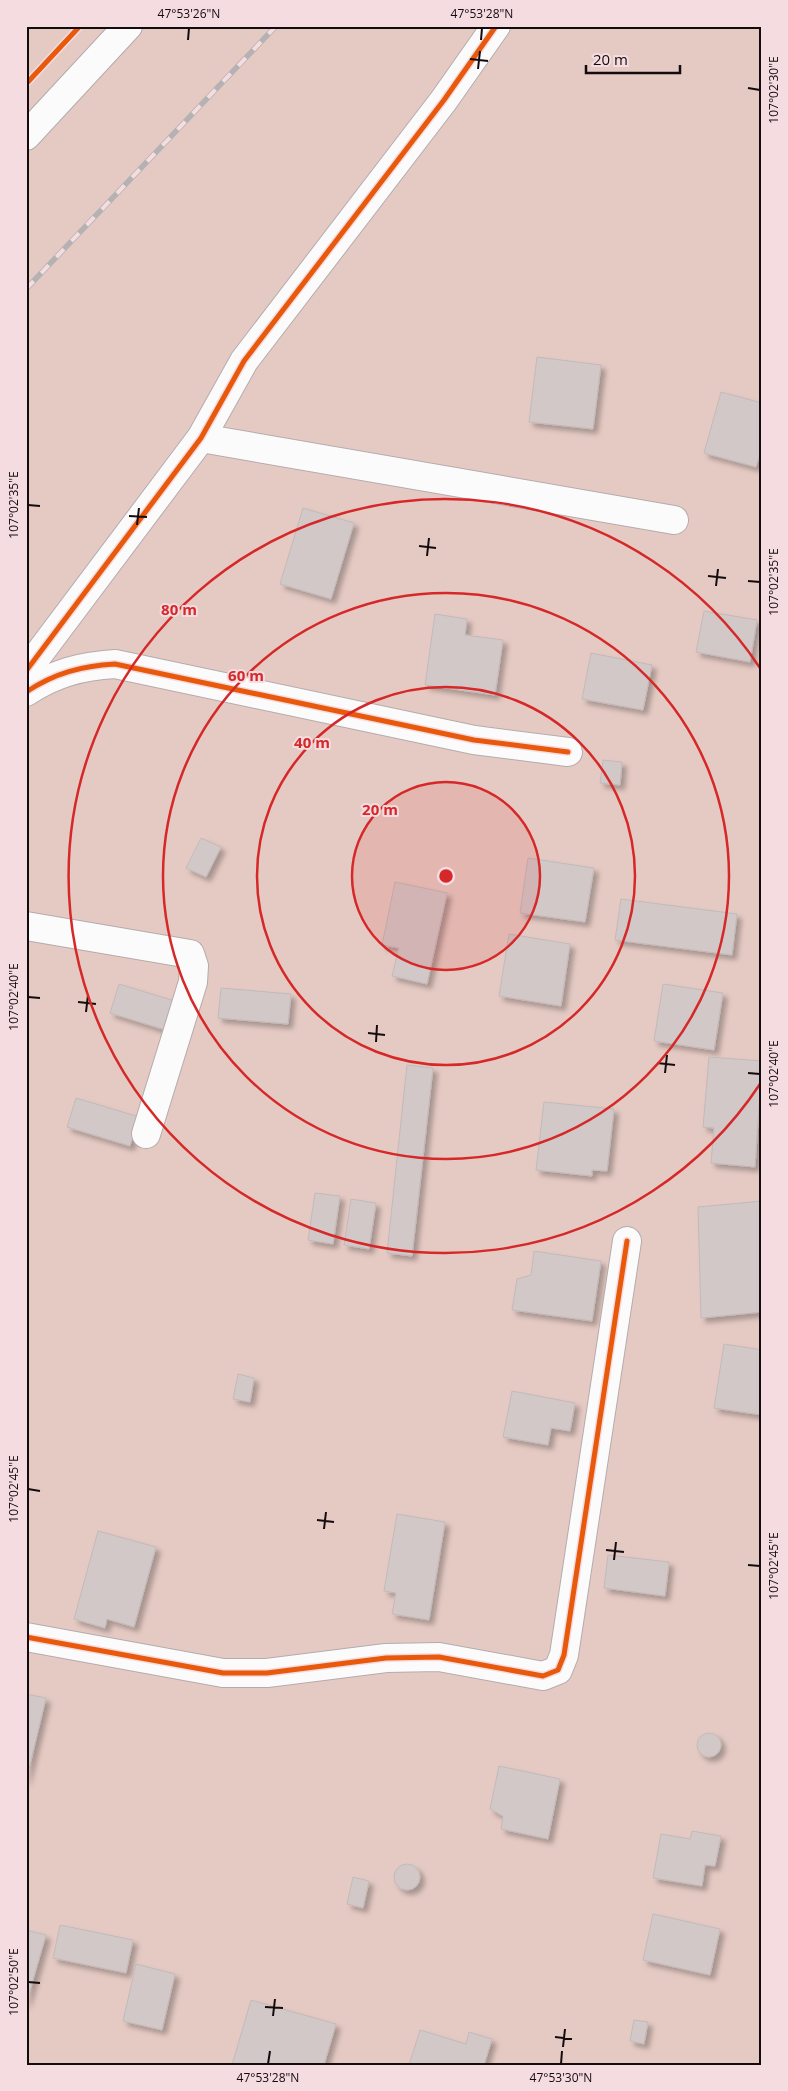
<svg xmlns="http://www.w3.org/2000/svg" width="788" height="2091" viewBox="0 0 788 2091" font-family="'Open Sans',sans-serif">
<defs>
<filter id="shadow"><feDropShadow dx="4.5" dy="4.5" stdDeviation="2.5" flood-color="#0004"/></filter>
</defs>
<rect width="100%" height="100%" fill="#eee2e4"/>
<path fill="#e5cac3" d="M26,26H762V2065H26Z"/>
<path fill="#d2c8c8" stroke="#c3b9ba" filter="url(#shadow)" d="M537,357L601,365L593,429L529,422Z
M721,392L762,403V447L756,467L704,453Z
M303,508L354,523L331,599L280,584Z
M704,611L757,620L750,662L696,652Z
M435,614L467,619L465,635L503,640L495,695L425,685Z
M591,653L652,665L643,710L582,699Z
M603,760L622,762L620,785L600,783Z
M201,838L221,847L206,877L186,868Z
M528,858L594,868L585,922L520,913Z
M395,882L447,893L427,984L392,976L399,948L382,945Z
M621,899L737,914L732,955L615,940Z
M509,934L570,944L561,1006L499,996Z
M119,984L181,1003L172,1032L110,1013Z
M663,984L723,993L714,1050L654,1041Z
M221,988L291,994L288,1024L218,1018Z
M709,1057L762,1061L755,1167L711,1163L714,1128L703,1127Z
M407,1065L433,1068L412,1256L387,1253Z
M76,1098L139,1117L130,1146L67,1127Z
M544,1102L614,1109L607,1171L592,1170V1176L536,1170Z
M315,1193L340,1196L333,1244L308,1240Z
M351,1199L376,1203L369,1249L344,1245Z
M762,1201V1312L701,1318L698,1207Z
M534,1251L601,1261L592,1321L512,1310L517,1279L531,1275Z
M724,1344L762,1350V1415L714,1408Z
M238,1374L254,1378L250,1402L233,1399Z
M512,1391L575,1403L570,1431L551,1428L548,1445L503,1437Z
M397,1514L445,1522L429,1620L392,1614L396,1593L384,1591Z
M98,1531L156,1547L134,1627L107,1619L105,1628L74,1619Z
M608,1555L669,1562L665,1596L604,1588Z
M26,1694L46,1698L26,1781Z
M697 1745a12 12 0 1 1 24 0a12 12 0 1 1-24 0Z
M499,1766L560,1779L548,1839L501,1829L503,1816L490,1809Z
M692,1831L721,1836L715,1866L705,1865L702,1886L653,1878L661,1834L690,1839Z
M394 1877a13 13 0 1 1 26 0a13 13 0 1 1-26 0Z
M353,1877L369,1881L363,1908L347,1904Z
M653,1914L720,1929L710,1975L643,1960Z
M60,1925L133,1940L126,1973L53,1958Z
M26,1930L46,1935L26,2004Z
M136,1964L175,1974L162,2030L123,2021Z
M251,2000L336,2024L324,2065H232Z
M634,2020L648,2022L644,2044L630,2041Z
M420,2030L466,2044L469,2032L492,2039L484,2065H409Z"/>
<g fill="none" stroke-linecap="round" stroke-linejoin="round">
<defs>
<path id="street" d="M201,438L674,520
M26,671L201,438L244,361L444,100L496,26
M26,692C55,673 81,666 115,664L474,740L568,752
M26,926L190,954L194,966L193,982L146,1134
M26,1637L223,1673H267L386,1658L439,1657L543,1676L558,1670L564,1655L627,1241"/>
<path id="primary" d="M26,136L128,26"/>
</defs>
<use href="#street" stroke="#b5abad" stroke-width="30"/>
<use href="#primary" stroke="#b5abad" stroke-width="30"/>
<use href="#street" stroke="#fcfbfb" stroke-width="28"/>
<use href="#primary" stroke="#fcfbfb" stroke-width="28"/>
<defs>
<path id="rail" d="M26,289L276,26"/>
</defs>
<use href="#rail" stroke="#b5b2b3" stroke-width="5.5"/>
<use href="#rail" stroke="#f4dce1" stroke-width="4" stroke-dasharray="11" stroke-linecap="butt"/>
<defs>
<path id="cycleway" d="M26,84L80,26
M26,671L201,438L244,361L444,100L496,26
M26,692C55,673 81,666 115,664L474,740L568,752
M26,1637L223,1673H267L386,1658L439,1657L543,1676L558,1670L564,1655L627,1241"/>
</defs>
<use href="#cycleway" stroke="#f4dce1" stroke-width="8"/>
<use href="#cycleway" stroke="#e8590c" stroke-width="5"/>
</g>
<path fill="none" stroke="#130b0d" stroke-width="2" d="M188,40L189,28M481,40L482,28M470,59L488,61M478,69L480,51M748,88L760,90M28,505L40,506M129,516L147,517M137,525L139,508M419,546L436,548M427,556L429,538M708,576L726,578M748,581L760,582M716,586L718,569M28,997L40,998M78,1002L96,1004M86,1012L88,995M368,1033L385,1035M376,1042L377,1025M657,1063L675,1065M665,1073L667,1055M748,1073L760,1074M28,1489L40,1491M317,1520L334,1522M324,1529L326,1512M606,1550L624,1552M614,1560L616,1542M748,1565L760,1566M28,1982L40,1983M265,2007L283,2008M273,2016L275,1999M555,2037L572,2039M563,2047L565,2029M268,2064L270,2051M561,2064L562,2051"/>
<circle cx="446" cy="876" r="94" fill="#d62828" fill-opacity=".12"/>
<g fill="none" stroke="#d62828" stroke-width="2.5">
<circle cx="446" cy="876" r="94"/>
<circle cx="446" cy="876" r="189"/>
<circle cx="446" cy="876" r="283"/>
<path d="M760 1084A377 377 0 1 1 760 668"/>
</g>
<circle cx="446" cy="876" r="8" fill="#d62828" stroke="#f4dce1" stroke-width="2.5"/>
<g font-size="15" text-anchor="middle" font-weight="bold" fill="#d62828" stroke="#f4dce1" stroke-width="4" stroke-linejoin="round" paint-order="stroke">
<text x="179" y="615">80 m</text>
<text x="246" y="681">60 m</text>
<text x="312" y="748">40 m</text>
<text x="380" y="815">20 m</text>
</g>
<rect width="788" height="2091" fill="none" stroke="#f4dce1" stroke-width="55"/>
<path d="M586 65v8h94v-8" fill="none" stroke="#130b0d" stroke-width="2.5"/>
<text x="593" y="65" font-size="15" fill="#130b0d" stroke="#f4dce1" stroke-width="4" paint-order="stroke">20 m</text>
<rect x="28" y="28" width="732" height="2036" fill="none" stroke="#130b0d" stroke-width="2"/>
<g font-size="12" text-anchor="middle" fill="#130b0d">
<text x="189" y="18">47°53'26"N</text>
<text x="482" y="18">47°53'28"N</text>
<text transform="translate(774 90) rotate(-90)" y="4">107°02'30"E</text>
<text transform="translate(14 505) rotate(-90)" y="4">107°02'35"E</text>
<text transform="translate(774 582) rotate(-90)" y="4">107°02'35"E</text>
<text transform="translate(14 997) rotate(-90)" y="4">107°02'40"E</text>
<text transform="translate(774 1074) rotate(-90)" y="4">107°02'40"E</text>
<text transform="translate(14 1489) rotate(-90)" y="4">107°02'45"E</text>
<text transform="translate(774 1566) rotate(-90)" y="4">107°02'45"E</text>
<text transform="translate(14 1982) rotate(-90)" y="4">107°02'50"E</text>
<text x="268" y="2082">47°53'28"N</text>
<text x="561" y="2082">47°53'30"N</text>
</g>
</svg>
